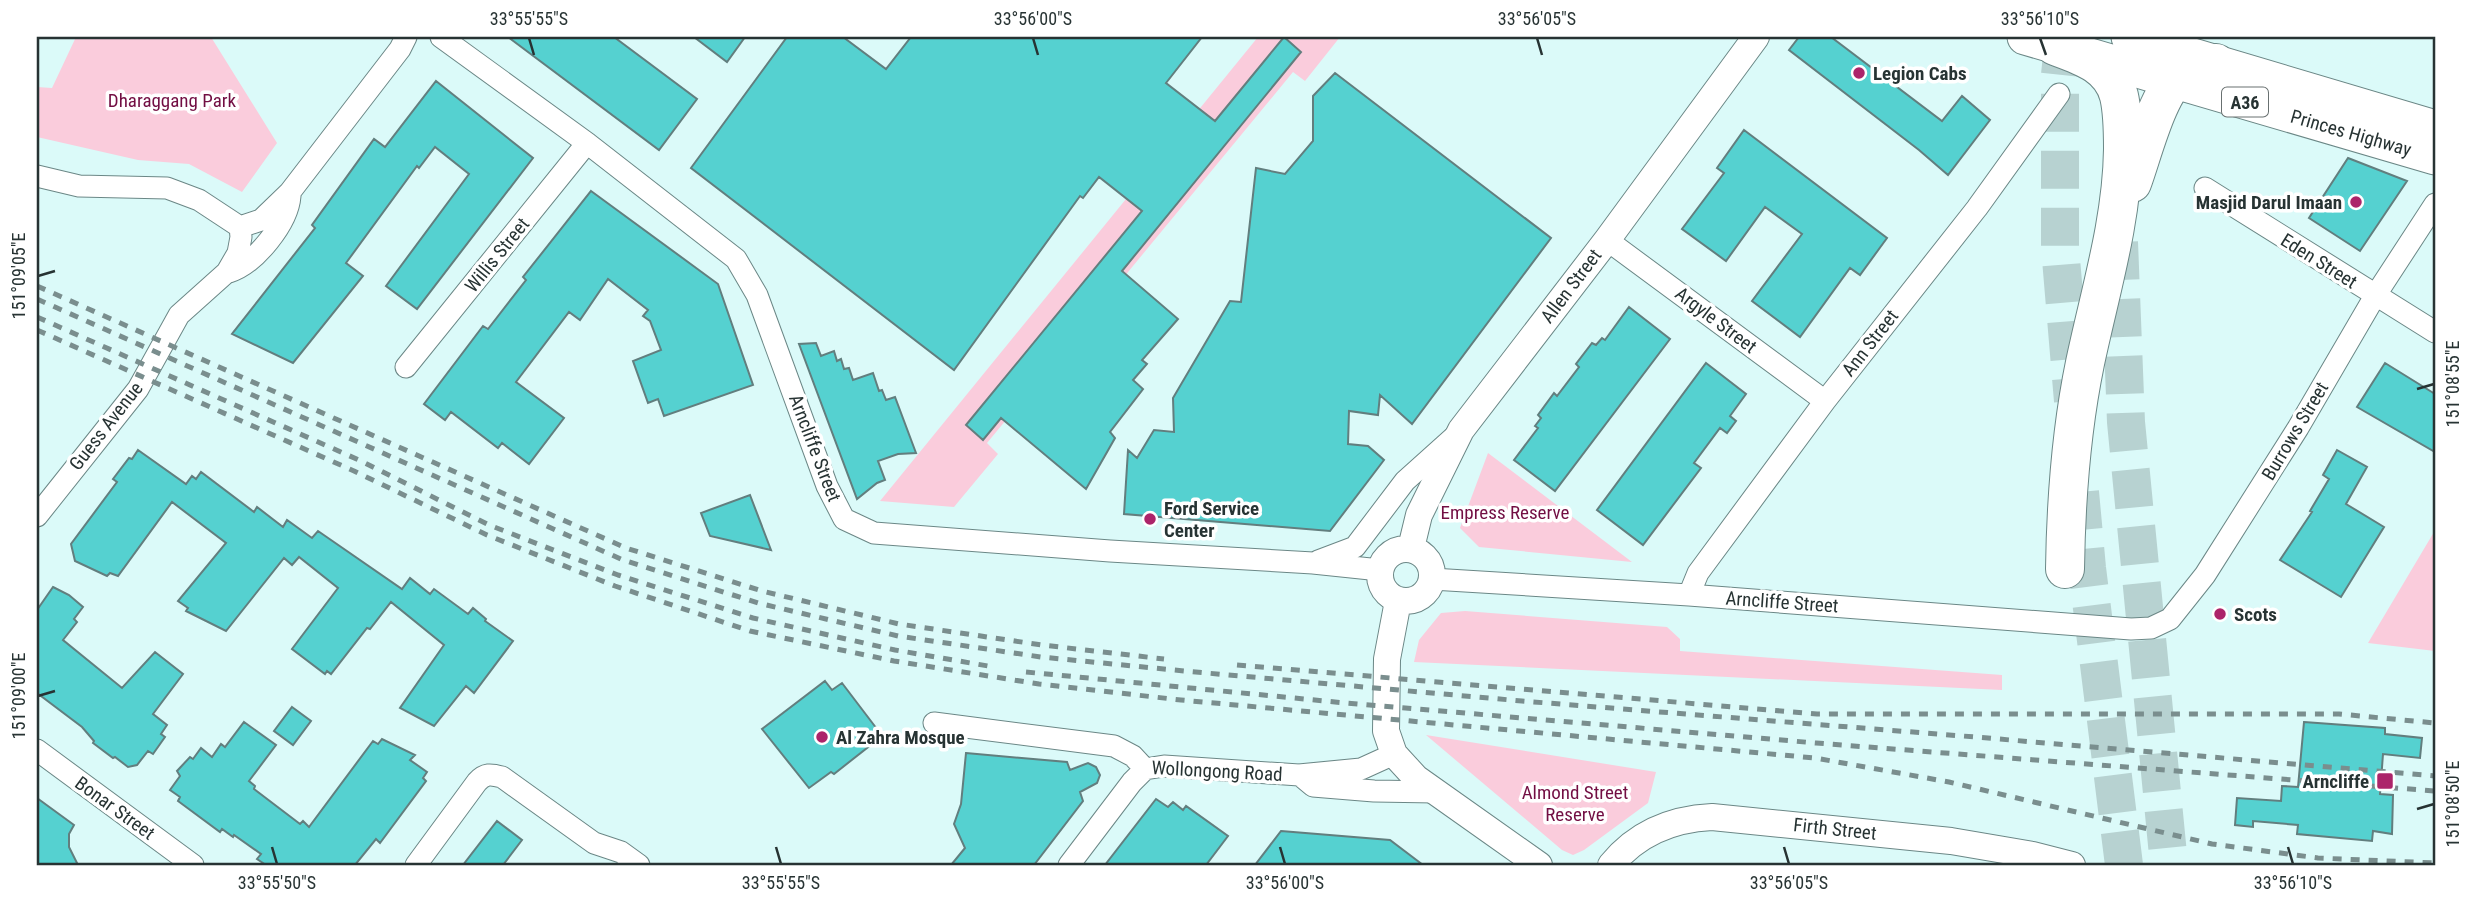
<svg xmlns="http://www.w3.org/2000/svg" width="2472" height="902" viewBox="0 0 2472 902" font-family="'Roboto Condensed',sans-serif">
<rect width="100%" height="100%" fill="#dbfaf9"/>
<path fill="#faccdc" d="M76,37H211L277,143L242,192L189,164L138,160L37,137V87L52,88Z
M1258,37H1340L1305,81L1293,72L987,443L998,454L954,507L880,501Z
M1488,453L1632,562L1479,547L1460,528Z
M2434,532L2435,651L2368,643Z
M1465,611L1667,627L1680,639V651L2002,675V690L1414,662L1419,640L1441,613Z
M1426,735L1656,772L1648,803L1584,850L1573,855L1562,850Z"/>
<path fill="#55d1d0" stroke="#627e7e" stroke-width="2" d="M508,37H614L697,99L659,150Z
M694,37H745L727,62Z
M787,37H843L886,69L911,37H1202L1166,83L1215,121L1284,37L1301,52L1122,271L1178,319L1142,360L1147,364L1133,380L1143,389L1110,432L1115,438L1086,489L1001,418L983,440L966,425L1142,211L1099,177L1083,198L1080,196L954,370L691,168Z
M1799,37H1831L1942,121L1962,96L1990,120L1948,175L1919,150L1789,50Z
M1335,73L1551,238L1412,424L1380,395L1378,415L1349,411L1348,444L1368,446L1384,460L1330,531L1124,514L1128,450L1137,458L1154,430L1174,432L1173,398L1230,301L1241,302L1256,168L1285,174L1313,141V96Z
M436,81L533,158L417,309L386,286L469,174L435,147L419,168L417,166L346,263L363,276L293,363L232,334L315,228L312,225L374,139L385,147Z
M1744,130L1887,238L1860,275L1850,268L1800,337L1752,301L1802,234L1765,207L1726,261L1682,229L1724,173L1717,168Z
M2348,158L2407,181L2360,251L2309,218Z
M591,191L718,284L753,385L664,416L658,399L648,403L633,361L661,350L650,321L643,316L648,310L608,279L580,320L569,312L516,382L564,418L529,464L502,443L498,448L451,412L445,420L424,404L483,326L488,329L526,280L523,277Z
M1629,307L1670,339L1555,491L1514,460L1538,428L1535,426L1541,418L1538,415L1554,393L1557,396L1579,367L1576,364L1592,343L1596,345L1602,338L1605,340Z
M816,343L821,356L834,351L837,361L841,359L844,369L849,368L853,380L873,373L879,391L882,390L886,400L895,397L916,453L898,454L878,461L885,480L877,483L857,499L799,344Z
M1706,363L1746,394L1730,416L1736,421L1727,433L1720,428L1694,463L1701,468L1643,545L1597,510Z
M2385,363L2435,394V452L2357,407Z
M138,450L186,484L192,476L196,479L201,472L254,512L257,507L283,527L287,520L312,538L318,531L402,589L410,578L430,594L434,589L468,614L473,608L486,619L485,621L513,641L474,693L466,686L434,726L400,708L444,645L391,602L370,629L367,628L331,674L327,671L325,674L292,649L338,588L299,557L292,565L284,558L226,631L186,611L188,608L178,601L226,543L172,502L118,576L110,573L107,576L75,561L71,544L117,482L113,479L129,458L132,459Z
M2337,450L2367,467L2346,504L2384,527L2341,597L2280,560L2312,512L2310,511L2329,479L2323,475Z
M750,495L771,550L710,536L701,513Z
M53,587L69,595L83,607L74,619L77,622L63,640L122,688L155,652L183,674L153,714L167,725L161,734L165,737L153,754L148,751L137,765L128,767L115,757L113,758L93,743L94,741L82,727L37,693V610Z
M825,681L832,690L842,683L880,733L871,740L872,744L834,774L831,772L809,788L762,729Z
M292,707L311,721L293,745L274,731Z
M244,722L276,745L249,781L255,786L254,789L300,824L303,821L309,827L373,741L378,744L382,739L415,755L410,760L427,772L423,778L426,781L380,843L376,839L355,865H266L257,859L261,854L234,835L233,837L222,829L220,832L178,801L180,797L170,790L180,776L177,771L190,757L193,759L201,748L212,757L221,744L225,747Z
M2304,722L2385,728V734L2422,738L2420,758L2383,754L2380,794L2393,795L2392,834L2373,831L2372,841L2297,834L2298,825L2253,821V827L2235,825L2237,798L2281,801L2282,786L2298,787Z
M966,753L1067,762L1070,770L1088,763L1096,767L1100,775L1097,783L1080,792L1083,801L1034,865H951L965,848L954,824L961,804Z
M37,798L74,825L69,834V847L78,865H37Z
M1156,799L1168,807L1173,802L1183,810L1186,806L1228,836L1206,865H1105Z
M497,821L522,840L503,865H463Z
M1281,831L1390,840L1423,865H1255Z"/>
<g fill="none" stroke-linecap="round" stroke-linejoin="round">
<path stroke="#b7d2d1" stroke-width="38" stroke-dasharray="38 19" stroke-linecap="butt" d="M2064,37L2060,75V247L2073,401
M2119,242L2126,422L2169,865
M2080,492L2087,568L2124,865"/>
<defs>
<path id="minor" d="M441,37L587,143L736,259L757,295L827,486L844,519L874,533L1110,551L1313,563L1380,570
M37,176L79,186L167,188L199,200L240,227
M2205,188L2435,332
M240,227L261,220L290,192L400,49L406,37
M1607,240L1825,401
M229,272C255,264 288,223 290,196
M406,367L587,143
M37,516L138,389L179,315L227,272L238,253L241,237L240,227
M1318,561L1355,547L1405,481L1454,437
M1432,579L1689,595L2131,629L2151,628L2170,619L2205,575L2298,428L2375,296L2435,204
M1689,595L1698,573L1825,401L1977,208L2059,94
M934,723L1114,746L1133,756L1145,769L1164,766L1299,775L1361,769L1394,754
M37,750L193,865
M1301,776L1313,786L1374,791L1435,792
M416,865L477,782C485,773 491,774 502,777L594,843L621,852L639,865
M1069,865L1132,782L1145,769"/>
<path id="tertiary" d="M1411,548L1419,515L1461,430L1607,240L1756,37
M1380 575a26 26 0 1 1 52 0a26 26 0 1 1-52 0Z
M1398,601L1387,659L1386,731L1394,754L1416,778L1539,865
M1611,865C1637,833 1671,819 1712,817L1951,841L2033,855L2072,865"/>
<path id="trunk" d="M2025,37L2435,157
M2129,37L2435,128"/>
<path id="motorway" d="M2055,46C2082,56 2111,65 2119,96C2123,113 2123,132 2123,149C2122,222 2100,292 2085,363C2071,431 2066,499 2065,569
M2132,183C2143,154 2158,87 2185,71C2195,66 2206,65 2216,63"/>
</defs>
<use href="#minor" stroke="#6b8786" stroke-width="23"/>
<use href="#tertiary" stroke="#6b8786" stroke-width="28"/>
<use href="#trunk" stroke="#6b8786" stroke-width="37"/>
<use href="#motorway" stroke="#6b8786" stroke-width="40"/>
<use href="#minor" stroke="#fff" stroke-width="21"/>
<use href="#tertiary" stroke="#fff" stroke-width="26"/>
<use href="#trunk" stroke="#fff" stroke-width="35"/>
<use href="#motorway" stroke="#fff" stroke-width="38"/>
<path stroke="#7a8e8e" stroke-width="5" stroke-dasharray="9 9" stroke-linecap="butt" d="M37,286L626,548L762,591L899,624L1042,645L1164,659
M37,299L623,560L758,603L898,636L1041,657L1184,671L1522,701L1975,737L2435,776
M37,317L361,461L489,525L618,575L753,618L895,650L988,666
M37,330L354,471L487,535L615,586L750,631L894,661L1039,684L1181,700L1815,758L1949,782L2212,844L2318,858L2435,863
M1237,665L1817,714H2339L2435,723
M1026,672L1335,702L1816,743L2435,791"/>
</g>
<path fill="none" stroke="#273333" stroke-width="2.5" d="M529,38L534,55M1033,38L1038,55M1537,38L1542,55M2040,38L2046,55M38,276L55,271M2417,389L2434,384M38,696L55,691M2417,809L2434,804M272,847L277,864M776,847L781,864M1280,847L1285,864M1784,847L1789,864M2288,847L2293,864"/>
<g fill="#ac246a" stroke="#fff" stroke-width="2.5">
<circle cx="1859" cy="73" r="7"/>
<circle cx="2356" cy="202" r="7"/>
<circle cx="1150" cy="519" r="7"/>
<circle cx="2220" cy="614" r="7"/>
<circle cx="822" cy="737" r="7"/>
<rect x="2376" y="772" width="18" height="18" rx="3.5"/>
</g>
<g text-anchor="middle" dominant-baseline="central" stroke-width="7" stroke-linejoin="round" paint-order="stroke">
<rect fill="#fff" stroke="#687070" stroke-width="2" x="2222" y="87.5" width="46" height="29" rx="5"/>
<g font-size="18" font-weight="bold" fill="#273333">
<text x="2245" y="102">A36</text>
</g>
<g font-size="19" font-weight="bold" fill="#273333" stroke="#fff" text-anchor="start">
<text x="1873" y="73">Legion Cabs</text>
<text x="2342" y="202" text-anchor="end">Masjid Darul Imaan</text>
<text x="1164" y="508">Ford Service<tspan x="1164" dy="22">Center</tspan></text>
<text x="2234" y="614">Scots</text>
<text x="836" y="737">Al Zahra Mosque</text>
<text x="2369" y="781" text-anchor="end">Arncliffe</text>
</g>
<g font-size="19" fill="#720e43" stroke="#fff">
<text x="172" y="100">Dharaggang Park</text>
<text x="1505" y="512">Empress Reserve</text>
<text x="1575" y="792">Almond Street<tspan x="1575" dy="22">Reserve</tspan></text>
</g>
<g font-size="19" fill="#273333" stroke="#fff">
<text transform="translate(2351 133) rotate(16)">Princes Highway</text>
<text transform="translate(497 255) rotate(-51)">Willis Street</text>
<text transform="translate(2319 261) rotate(32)">Eden Street</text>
<text transform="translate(1571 286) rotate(-53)">Allen Street</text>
<text transform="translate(1716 320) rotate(37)">Argyle Street</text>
<text transform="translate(1870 343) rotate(-52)">Ann Street</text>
<text transform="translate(106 426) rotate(-52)">Guess Avenue</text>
<text transform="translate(2295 431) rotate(-59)">Burrows Street</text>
<text transform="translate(815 448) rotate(69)">Arncliffe Street</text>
<text transform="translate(1782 602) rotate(4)">Arncliffe Street</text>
<text transform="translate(1217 771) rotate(3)">Wollongong Road</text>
<text transform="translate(115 808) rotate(36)">Bonar Street</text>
<text transform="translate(1835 829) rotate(6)">Firth Street</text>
</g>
</g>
<rect width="2472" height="902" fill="none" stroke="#ffffff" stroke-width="77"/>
<rect x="38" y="38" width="2396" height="826" fill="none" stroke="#273333" stroke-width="2.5"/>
<g font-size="18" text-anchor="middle" fill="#273333">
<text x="529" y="25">33°55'55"S</text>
<text x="1033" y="25">33°56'00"S</text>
<text x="1537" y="25">33°56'05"S</text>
<text x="2040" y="25">33°56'10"S</text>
<text transform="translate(19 276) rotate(-90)" y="6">151°09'05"E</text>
<text transform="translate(2453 384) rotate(-90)" y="6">151°08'55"E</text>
<text transform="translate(19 696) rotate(-90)" y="6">151°09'00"E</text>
<text transform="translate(2453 804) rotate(-90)" y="6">151°08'50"E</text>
<text x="277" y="889">33°55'50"S</text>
<text x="781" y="889">33°55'55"S</text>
<text x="1285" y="889">33°56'00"S</text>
<text x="1789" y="889">33°56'05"S</text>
<text x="2293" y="889">33°56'10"S</text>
</g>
</svg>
